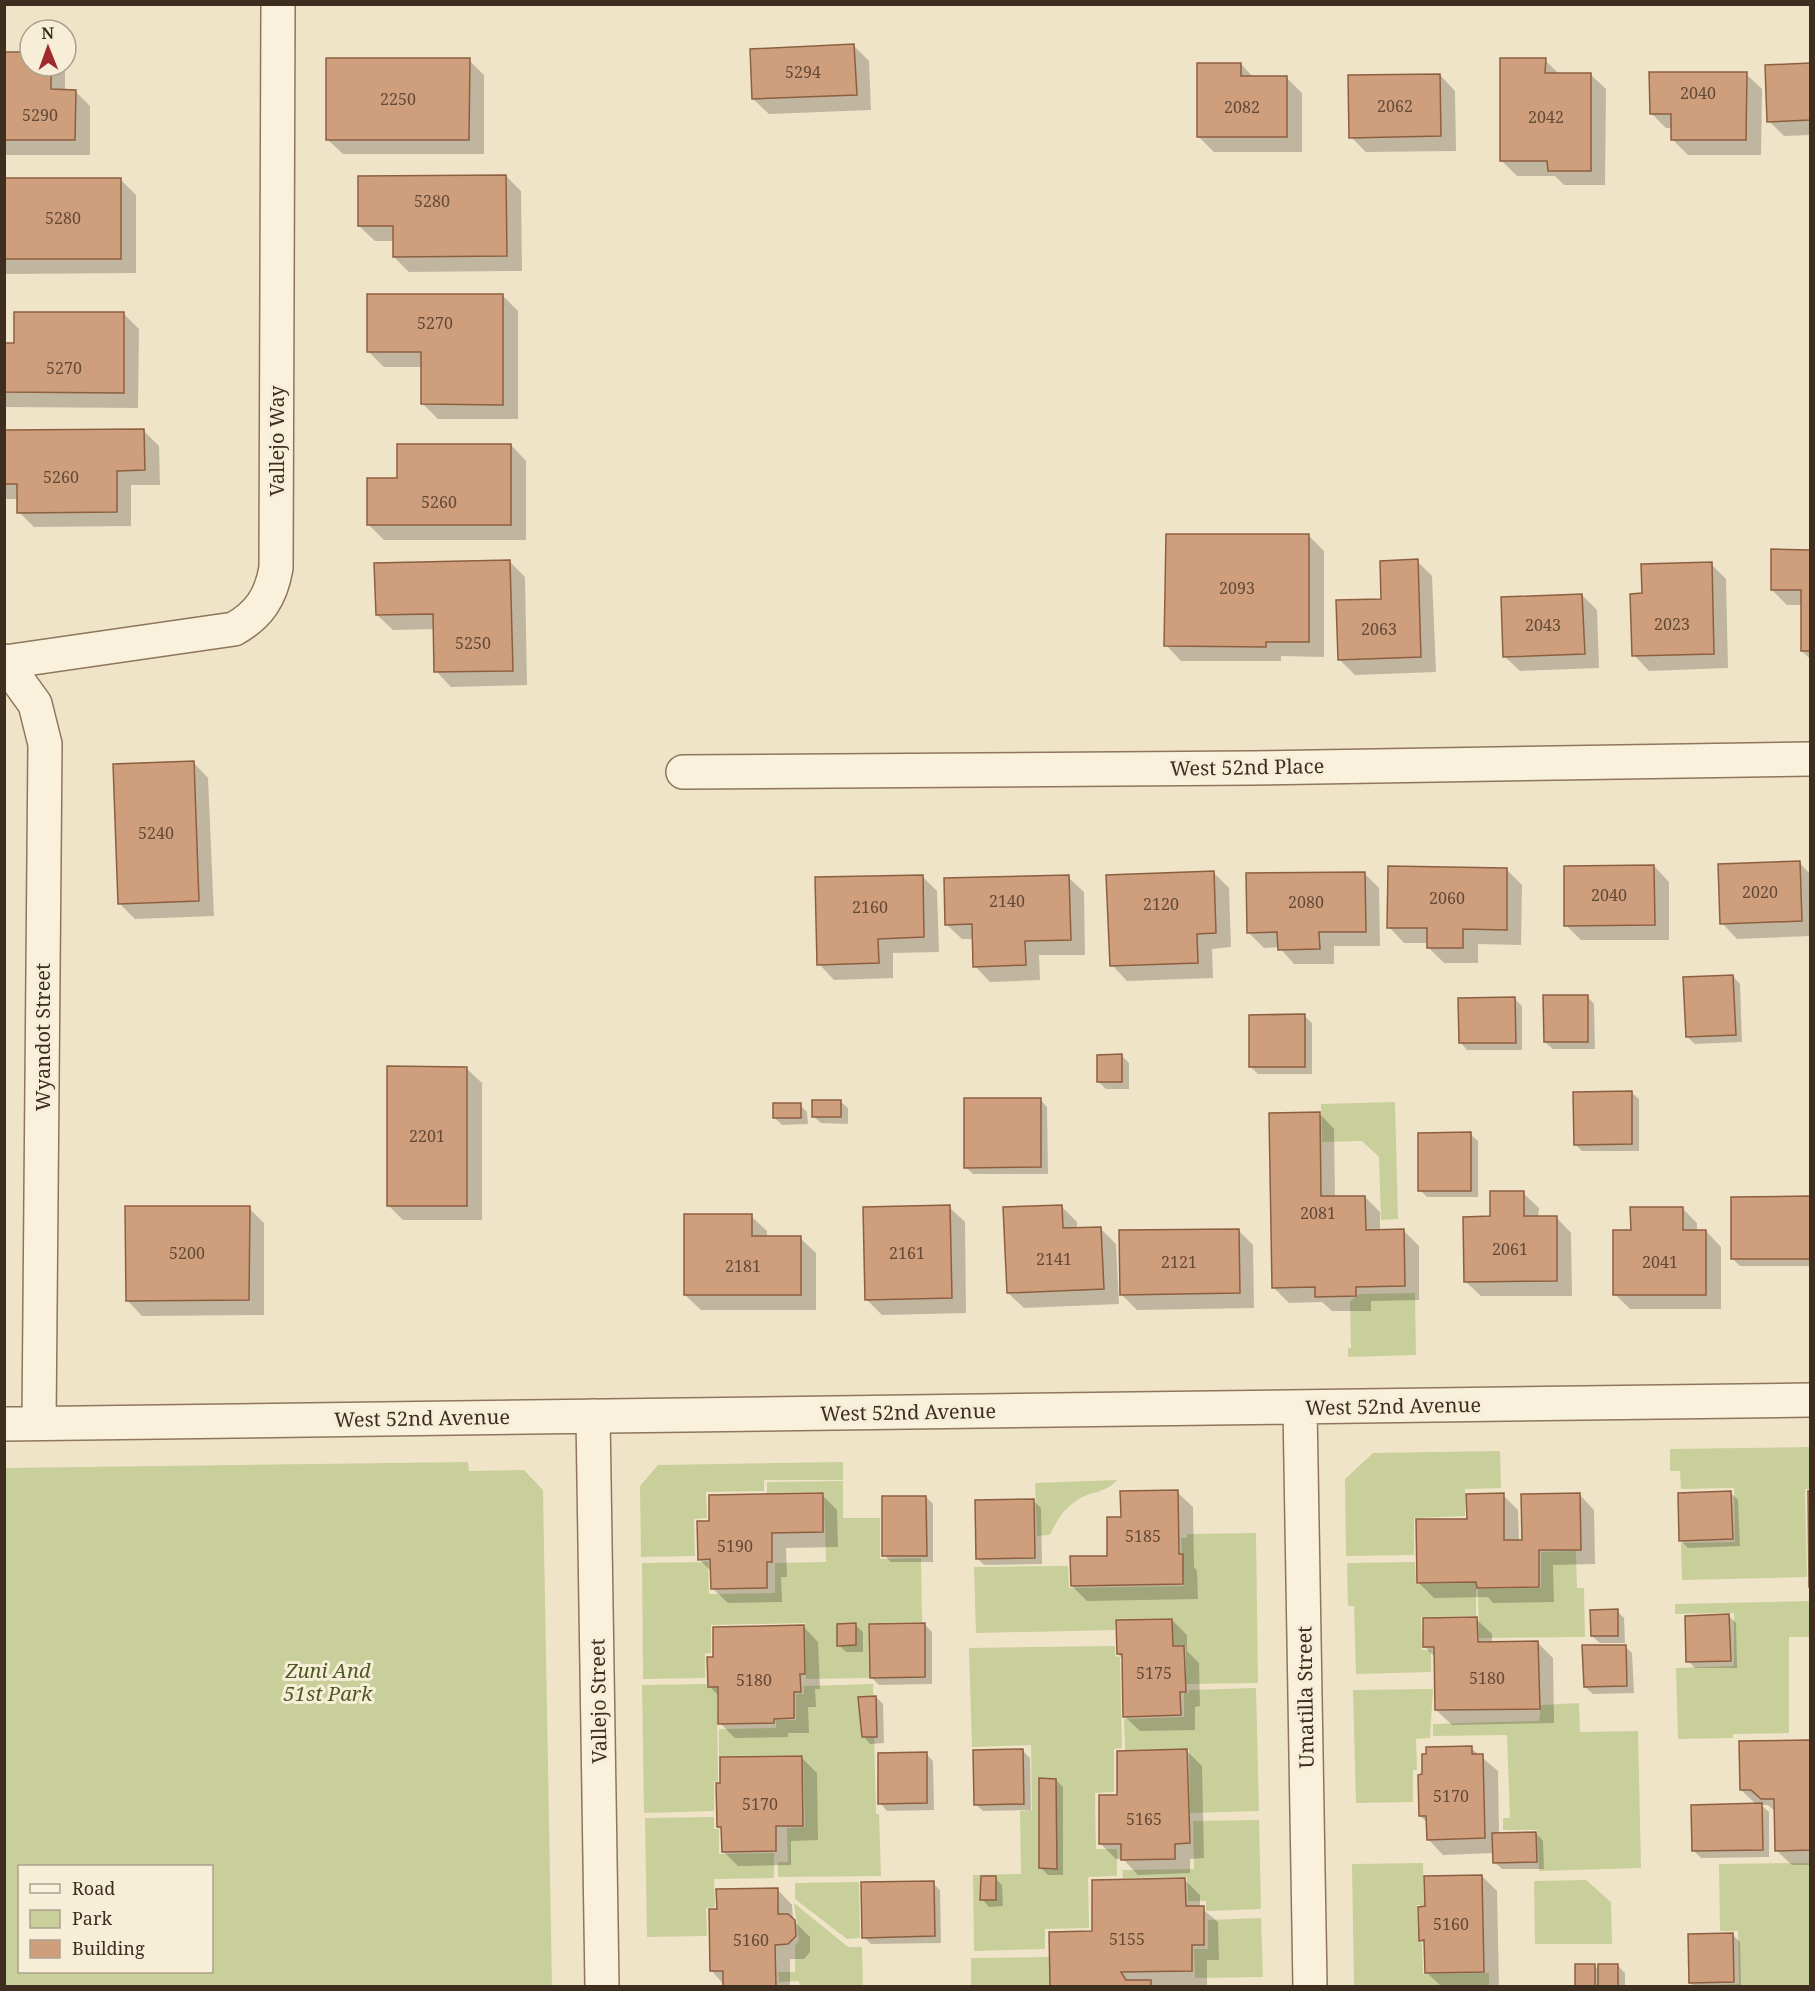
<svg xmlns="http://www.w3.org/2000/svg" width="1815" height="1991" viewBox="0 0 1815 1991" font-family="'Noto Serif',serif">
<rect width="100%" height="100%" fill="#f0e4c8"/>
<path fill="#c9cf9b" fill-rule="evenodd" d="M1395,1102L1398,1219L1381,1220L1379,1157L1362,1141L1322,1142L1321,1104Z
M1415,1293L1416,1355L1348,1357V1348H1351L1350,1302L1359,1294Z
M1809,1447L1810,1489H1805L1807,1577L1682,1580L1681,1543L1735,1542L1734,1488L1681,1489L1680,1471H1670V1449Z
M1500,1451L1501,1488L1465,1489V1516L1414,1518V1555L1346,1556L1345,1479L1373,1453Z
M468,1462L469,1471L524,1470L543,1490L552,1986H5V1468ZM20,1866H212V1972H20Z
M843,1462V1480H764V1491L706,1492L707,1518L694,1519L695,1556L641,1557L640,1486L658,1465Z
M1117,1480C1106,1493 1092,1491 1079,1499C1064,1508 1057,1520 1050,1535L1037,1536L1035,1483Z
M843,1481V1518H880V1559L921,1558L922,1622L868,1623L869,1678L806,1679L805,1623L711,1625V1653L705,1654V1678L643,1679L642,1563L708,1562L709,1594L775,1593V1563L826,1562L824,1492L767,1493V1482Z
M1256,1533L1258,1683L1186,1684V1646L1173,1645V1618L1115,1619V1630L976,1633L974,1567L1068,1566L1069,1588L1184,1586L1181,1538H1187V1534Z
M1576,1551L1577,1588H1584L1585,1637L1479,1638L1478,1589L1541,1588V1552Z
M1415,1562L1416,1584L1476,1583V1616L1421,1617L1422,1650H1431V1672L1356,1674L1354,1606H1348L1347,1563Z
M1810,1601V1637H1789V1733L1733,1734V1738L1678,1739L1676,1668L1734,1666V1613L1675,1614V1604Z
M1115,1646V1656L1120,1657L1122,1748L1114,1749V1792L1095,1793L1096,1849H1117V1876L1088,1877L1089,1928L1045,1929V1949L974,1951L973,1875L1021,1874L1020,1811L1032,1810L1031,1745L972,1747L969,1648Z
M707,1684V1687H717L718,1781L714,1782V1811L644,1813L642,1685Z
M873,1684L876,1814H879L881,1876L778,1877V1862H788L787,1828L805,1827L803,1755L719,1756V1729L776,1728V1720H796V1694H804V1686Z
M1256,1688L1259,1811L1190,1813L1189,1749L1125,1750L1124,1719L1184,1717V1693H1189V1690Z
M1433,1689L1430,1738L1416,1739L1417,1770H1413V1802L1356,1803L1353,1690Z
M1579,1703L1580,1732L1638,1731L1641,1868L1539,1871L1537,1830H1503V1818H1510L1507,1735L1433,1736V1724L1539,1721L1541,1705Z
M714,1817V1829H719V1854L774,1853V1878L714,1879L715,1907L706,1908L707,1936L647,1937L645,1818Z
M1259,1820L1261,1909L1206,1911V1901H1188L1187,1877L1123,1878L1122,1870L1194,1869L1193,1821Z
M1423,1863L1424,1905H1417L1418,1942H1422L1423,1974L1489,1973V1986H1354L1352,1864Z
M1810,1863V1986H1694L1739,1984L1738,1931H1720L1719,1864Z
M1586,1880L1611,1902L1612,1944H1535L1534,1881Z
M859,1882L860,1938L847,1939L795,1899V1883Z
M794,1903L848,1947H862L863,1986H800L799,1981L779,1982L778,1972H795V1946L799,1940Z
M1261,1918L1263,1977L1195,1978L1194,1949H1208V1920Z
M1049,1957V1986H971V1958Z"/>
<path fill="#0003" d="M853,45L869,61L871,110L769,114L753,99Z
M4,54H30V66H62L65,69V91H75L90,106V155H4Z
M469,60L484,75V154H343L327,139Z
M1545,60L1559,74H1590L1606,89L1605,185H1564L1555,176H1517L1502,161Z
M1241,64L1254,78H1287L1302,93V152H1214L1199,137Z
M1810,64V135L1784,136L1769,121L1767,66Z
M1746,74L1762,89L1761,155H1688L1672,139V128H1666L1651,113Z
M1440,75L1455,91L1456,151L1366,152L1351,137Z
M506,176L521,191L522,271L409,272L394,257V241H375L359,226Z
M4,180H121L136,195V273L4,274Z
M502,295L518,311V419H438L423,404V367H384L369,352Z
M124,314L139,329L138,408L4,407V344H15Z
M144,431L159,446L160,485H131V526L34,527L19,512V499H4V432Z
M511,445L526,461V540H384L369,525L399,480Z
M1309,536L1324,551V657L1281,656V661H1181L1166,645Z
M1773,551H1810V659L1802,651L1803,605H1787L1772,590Z
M1417,561L1432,576L1436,672L1355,675L1340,660L1383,600Z
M510,562L525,577L527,685L451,687L436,671L435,629L393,630L377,615Z
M1711,564L1726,579L1728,668L1649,671L1634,655L1644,595Z
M1582,595L1597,610L1599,668L1520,671L1504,656Z
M193,762L208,778L214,916L135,919L120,904Z
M1799,862L1810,874V936L1737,939L1722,923Z
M1654,866L1669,882V940H1581L1566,925Z
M1507,870L1522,885L1521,945L1478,944V963H1444L1428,947L1429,943H1404L1389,927Z
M1214,873L1229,888L1231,947L1212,949L1213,978L1127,981L1112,965Z
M1364,873L1379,888L1380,946H1334V964H1294L1279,947L1264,948L1248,932Z
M922,876L937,891L939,952L893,953V978L834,980L819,964Z
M1068,877L1084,892L1085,955H1039L1040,980L990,982L975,966L974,939H962L946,924Z
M1733,976L1740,984L1742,1042L1695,1044L1687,1037Z
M1587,996L1594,1004L1595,1049H1553L1545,1042Z
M1514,998L1522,1006V1050H1467L1460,1042Z
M1304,1016L1312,1023V1074H1258L1251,1067Z
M1122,1056L1129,1063V1089H1106L1099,1082Z
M466,1068L482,1083V1220H403L388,1205Z
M1631,1092L1639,1099V1151H1582L1575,1144Z
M1040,1099L1047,1107L1048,1174H973L966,1167Z
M840,1101L848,1108V1124L821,1123L813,1116Z
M800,1105L807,1112L808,1124L782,1125L775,1118Z
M1319,1113L1334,1129L1335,1198L1365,1197L1380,1212V1231L1403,1230L1419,1246V1300L1371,1301V1311H1332L1322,1302L1289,1303L1273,1287Z
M1470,1134L1478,1141V1197H1427L1420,1190Z
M1523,1193L1539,1208L1538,1218L1556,1217L1571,1233L1572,1296H1481L1465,1281L1491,1218Z
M1810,1198V1266H1740L1733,1259L1732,1199Z
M1061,1206L1077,1222V1229H1101L1116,1244L1119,1304L1024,1308L1008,1293Z
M949,1207L965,1222L966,1313L882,1315L866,1299Z
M249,1208L264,1223V1315L142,1316L127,1300Z
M1682,1208L1697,1223V1231H1706L1721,1247V1309H1630L1615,1294L1632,1231Z
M751,1216L767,1231V1238H800L816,1253V1310H701L685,1295Z
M1238,1230L1253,1245L1254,1308L1137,1310L1122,1295Z
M1177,1492L1193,1507L1194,1567L1197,1571L1198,1599L1087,1601L1072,1586L1109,1557L1123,1518Z
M1731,1493L1738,1500L1740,1546L1688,1548L1680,1540Z
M1809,1493H1810V1566Z
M1579,1494L1594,1510L1595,1564L1553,1565L1554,1602L1493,1603L1488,1597L1434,1598L1419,1583L1468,1520L1503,1495L1518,1510L1519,1541H1524Z
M822,1495L837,1510L838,1547L786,1548L787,1577H781L782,1602L728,1603L712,1588V1572L699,1559L711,1522Z
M926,1497L933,1504V1562H891L884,1555Z
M1034,1501L1041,1508L1042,1564L984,1565L977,1558Z
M1617,1611L1624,1618L1625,1643H1600L1592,1636Z
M1729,1616L1736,1623L1737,1668H1695L1688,1661Z
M1476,1619L1492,1634V1644L1538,1643L1553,1658L1554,1723L1452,1725L1436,1710L1435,1657L1425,1647Z
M1172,1620L1187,1635V1651L1199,1663L1200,1706L1195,1707V1730L1140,1731L1124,1716L1123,1659L1118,1654Z
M924,1624L932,1632V1684L879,1685L872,1678Z
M855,1625L863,1632V1652H846L839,1645Z
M803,1626L818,1642L820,1689H815L816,1707H808L809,1733H788V1737L735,1738L720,1723L719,1696L709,1686L715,1658Z
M1625,1646L1632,1653L1634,1693L1593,1694L1585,1687Z
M876,1697L883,1704L884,1743L870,1744L863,1736Z
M1810,1742V1865H1792L1776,1850V1812L1768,1805H1761L1769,1812V1857L1701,1858L1694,1851L1757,1805L1741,1790L1740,1743Z
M1471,1748L1498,1771L1499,1834L1536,1833L1543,1841L1544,1869H1502L1494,1862V1853L1443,1855L1428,1839V1823L1420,1816Z
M1023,1751L1030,1758L1031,1810L983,1811L976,1804Z
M1187,1751L1202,1766L1204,1858L1190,1859V1873L1138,1875L1123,1859H1116L1101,1844L1119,1796Z
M926,1754L933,1761L934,1810L887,1811L880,1803Z
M802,1758L817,1773L818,1840L791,1841V1865L738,1866L723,1851V1831L718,1827Z
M1056,1780L1063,1787V1875H1048L1041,1868Z
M1482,1876L1497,1891L1499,1986H1441L1426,1972V1945L1421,1940L1426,1908Z
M995,1878L1002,1885L1003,1906L989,1907L982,1899Z
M1185,1880L1200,1895V1907L1218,1922L1219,1960H1207V1985L1052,1986L1051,1933H1094Z
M933,1883L940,1890L941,1943L871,1944L864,1937Z
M777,1889L792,1905L793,1920L810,1937V1952L804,1959H790V1986H725L711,1970L719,1911Z
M1733,1935L1740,1942L1741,1986H1694L1690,1983Z
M1577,1965H1594L1600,1971L1617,1965L1625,1973V1986H1577Z"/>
<path fill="#cf9f7d" stroke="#8d5f41" stroke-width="1.5" d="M854,44L857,95L752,99L750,49Z
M4,52H30V66H51V89L76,90L75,140H4Z
M326,58H470L469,140H326Z
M1500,58H1546L1545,73H1591V171H1548L1547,161H1500Z
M1197,63H1241V76H1287V137H1197Z
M1810,63V120L1767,122L1765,65Z
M1649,72H1747L1746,140H1671V114H1650Z
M1440,74L1441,136L1349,138L1348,75Z
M506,175L507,256L393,257V226H358V176Z
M4,178H121V259H4Z
M367,294H503V405L421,404V352H367Z
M14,312H124V393L4,392V343H14Z
M144,429L145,470L117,471V512L17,513V484H4V430Z
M397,444H511V525H367V478H397Z
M1166,534H1309V642H1266V647L1164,646Z
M1771,549L1810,550V651H1801V590H1771Z
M1418,559L1421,657L1338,660L1336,600L1381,599L1380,561Z
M510,560L513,671L434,672L433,614L376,615L374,563Z
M1712,562L1714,654L1632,656L1630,594L1642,593L1641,564Z
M1582,594L1585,654L1503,657L1501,597Z
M194,761L199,901L118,904L113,764Z
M1800,861L1802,921L1720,924L1718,864Z
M1654,865L1655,925L1564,926V866Z
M1388,866L1507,868V930L1463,929V948H1427V928H1387Z
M1214,871L1216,933L1197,934L1198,963L1110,966L1106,875Z
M1365,872L1366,932H1319L1320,949L1278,950L1277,932L1247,933L1246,873Z
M923,875L924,937L878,939L879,963L817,965L815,877Z
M1069,875L1071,940L1025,941L1026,965L973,967L972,924L945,925L944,878Z
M1733,975L1736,1035L1686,1037L1683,977Z
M1543,995H1588V1042H1544Z
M1515,997L1516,1043H1459L1458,998Z
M1305,1014V1067H1249V1015Z
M1122,1054V1082H1097V1055Z
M387,1066L467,1067V1206H387Z
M1632,1091V1144L1574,1145L1573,1092Z
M964,1098H1041V1167L964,1168Z
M812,1100H841V1117H812Z
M773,1103H801V1118H773Z
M1320,1112L1321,1196H1365L1366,1230L1404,1229L1405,1286L1356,1287V1296L1315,1297V1287L1272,1288L1269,1113Z
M1471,1132V1191H1418V1133Z
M1490,1191H1524V1216H1557V1281L1464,1282L1463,1217L1490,1216Z
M1810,1196V1259H1731V1197Z
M950,1205L952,1298L865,1300L863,1207Z
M1062,1205L1063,1228L1101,1227L1104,1289L1007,1293L1003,1207Z
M125,1206H250L249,1300L126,1301Z
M1630,1207H1683V1230H1706V1295H1613V1230H1631Z
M684,1214H752V1236H801V1295H684Z
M1239,1229L1240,1293L1120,1295L1119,1230Z
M1178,1490L1179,1554H1183V1584L1071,1586L1070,1556H1107V1517H1121L1120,1491Z
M1731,1491L1733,1539L1679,1541L1678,1493Z
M1808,1491H1810V1587H1809Z
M823,1493V1532L772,1533V1562H767V1588L711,1589L710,1559L698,1560L697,1521H709V1495Z
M1504,1493V1540H1522L1521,1494L1580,1493L1581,1550H1539V1587L1477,1588L1476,1582L1417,1583L1416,1519H1467L1466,1494Z
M882,1496H926L927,1556H882Z
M1034,1499L1035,1558L976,1559L975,1500Z
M1618,1609V1636H1591L1590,1610Z
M1729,1614L1731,1661L1686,1662L1685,1616Z
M1477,1617L1478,1642L1538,1641L1540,1709L1435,1710L1434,1647H1423V1618Z
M1172,1619L1173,1646H1184L1186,1692H1180L1181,1715L1123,1717L1122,1654H1117L1116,1620Z
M856,1623V1645L837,1646V1624Z
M925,1623V1677L870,1678L869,1624Z
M804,1625L805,1674H800L801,1692H794V1718L774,1719V1723L718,1724V1687H708L707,1657H713V1627Z
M1582,1645H1626L1627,1686L1584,1687Z
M876,1696L877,1737H862L858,1697Z
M1810,1740V1850L1775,1851L1774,1799H1761L1751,1790H1740L1739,1741Z
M1472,1746V1754H1483L1485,1838L1427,1840L1426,1816H1419L1418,1775L1422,1774V1754H1426V1747Z
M1023,1749L1024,1804L974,1805L973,1750Z
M1187,1749L1190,1843L1175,1844V1859L1121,1860V1844H1099V1795H1117V1751Z
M927,1752V1803L878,1804V1753Z
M802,1756L803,1826H776V1851L722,1852L721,1827H717L716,1783H720V1757Z
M1039,1778L1056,1779L1057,1869L1039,1868Z
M1762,1803L1763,1850L1692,1851L1691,1805Z
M1536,1832L1537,1862L1493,1863L1492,1833Z
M1482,1875L1484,1972L1425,1973L1424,1940L1419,1941L1418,1907L1425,1906L1424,1876Z
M981,1876H996V1900H980Z
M1185,1878L1186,1906H1204V1945H1192V1971L1121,1972L1126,1980H1151V1986H1050L1049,1932L1092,1931V1880Z
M934,1881L935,1936L862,1938L861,1882Z
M778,1888V1914H788L795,1920L796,1936L788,1944L775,1945L776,1986H723V1971H710L709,1909H717L716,1889Z
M1733,1933L1734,1982L1689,1983L1688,1934Z
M1575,1964H1595V1986H1575Z
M1598,1964H1618V1986H1598Z"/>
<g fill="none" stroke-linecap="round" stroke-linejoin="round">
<defs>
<path id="minor" d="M4,661L35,704L45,744L39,1423
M5,662L234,629C259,615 271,597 276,568L278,4
M683,772L1251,768L1810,759
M1300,1407L1310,1986
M593,1416L602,1986
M4,1424L1810,1400"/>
</defs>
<use href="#minor" stroke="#8d765c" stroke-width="36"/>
<use href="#minor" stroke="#faf1dc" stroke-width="33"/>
</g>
<g text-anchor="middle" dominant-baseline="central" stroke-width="6" stroke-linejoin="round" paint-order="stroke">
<g font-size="16" fill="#624a37">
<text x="803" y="72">5294</text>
<text x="1698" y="93">2040</text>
<text x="398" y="99">2250</text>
<text x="1395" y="106">2062</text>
<text x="1242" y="107">2082</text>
<text x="40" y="115">5290</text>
<text x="1546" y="117">2042</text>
<text x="432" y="201">5280</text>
<text x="63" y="218">5280</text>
<text x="435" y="323">5270</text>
<text x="64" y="368">5270</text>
<text x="61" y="477">5260</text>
<text x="439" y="502">5260</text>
<text x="1237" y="588">2093</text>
<text x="1672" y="624">2023</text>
<text x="1543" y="625">2043</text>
<text x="1379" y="629">2063</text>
<text x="473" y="643">5250</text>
<text x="156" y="833">5240</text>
<text x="1760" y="892">2020</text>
<text x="1609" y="895">2040</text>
<text x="1447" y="898">2060</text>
<text x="1007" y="901">2140</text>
<text x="1306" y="902">2080</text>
<text x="1161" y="904">2120</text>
<text x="870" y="907">2160</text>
<text x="427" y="1136">2201</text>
<text x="1318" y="1213">2081</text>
<text x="1510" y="1249">2061</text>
<text x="187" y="1253">5200</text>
<text x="907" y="1253">2161</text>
<text x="1054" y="1259">2141</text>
<text x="1179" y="1262">2121</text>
<text x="1660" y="1262">2041</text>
<text x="743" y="1266">2181</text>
<text x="1143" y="1536">5185</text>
<text x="735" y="1546">5190</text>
<text x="1154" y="1673">5175</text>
<text x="1487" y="1678">5180</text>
<text x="754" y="1680">5180</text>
<text x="1451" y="1796">5170</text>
<text x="760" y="1804">5170</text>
<text x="1144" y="1819">5165</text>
<text x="1451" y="1924">5160</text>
<text x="1127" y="1939">5155</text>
<text x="751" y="1940">5160</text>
</g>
<g font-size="20" fill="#3d2e20" stroke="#f7eed8">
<text transform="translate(276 441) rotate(-90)">Vallejo Way</text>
<text transform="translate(1247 767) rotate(-1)">West 52nd Place</text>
<text transform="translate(42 1037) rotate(-90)">Wyandot Street</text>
<text transform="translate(1393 1406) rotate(-1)">West 52nd Avenue</text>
<text transform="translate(908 1412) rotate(-1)">West 52nd Avenue</text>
<text transform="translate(422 1418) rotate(-1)">West 52nd Avenue</text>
<text transform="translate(1305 1697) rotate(-91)">Umatilla Street</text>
<text transform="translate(598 1701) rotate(-91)">Vallejo Street</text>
</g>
<g font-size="20" font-style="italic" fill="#4d5a26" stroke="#f7eed8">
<text x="328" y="1670">Zuni And<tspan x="328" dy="23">51st Park</tspan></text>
</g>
</g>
<rect width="1815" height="1991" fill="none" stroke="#3d2e20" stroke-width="12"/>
<rect x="18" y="1865" width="195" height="108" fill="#f7eed8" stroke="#ada18e" stroke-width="1.5"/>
<rect x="30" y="1884" width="30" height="9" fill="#faf1dc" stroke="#ada18e" stroke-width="1.5"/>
<text x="72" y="1895" font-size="18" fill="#3d2e20">Road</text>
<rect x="30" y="1910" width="30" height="18" fill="#c9cf9b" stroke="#ada18e" stroke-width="1.5"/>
<text x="72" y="1925" font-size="18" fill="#3d2e20">Park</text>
<rect x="30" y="1940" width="30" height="18" fill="#cf9f7d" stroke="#ada18e" stroke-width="1.5"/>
<text x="72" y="1955" font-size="18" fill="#3d2e20">Building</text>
<g transform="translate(48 48) rotate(359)"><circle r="28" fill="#f7eed8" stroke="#ada18e" stroke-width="1.5"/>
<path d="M0-4.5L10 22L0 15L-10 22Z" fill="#9e2a2b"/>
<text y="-9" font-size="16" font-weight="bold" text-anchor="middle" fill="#3d2e20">N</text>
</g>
</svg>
